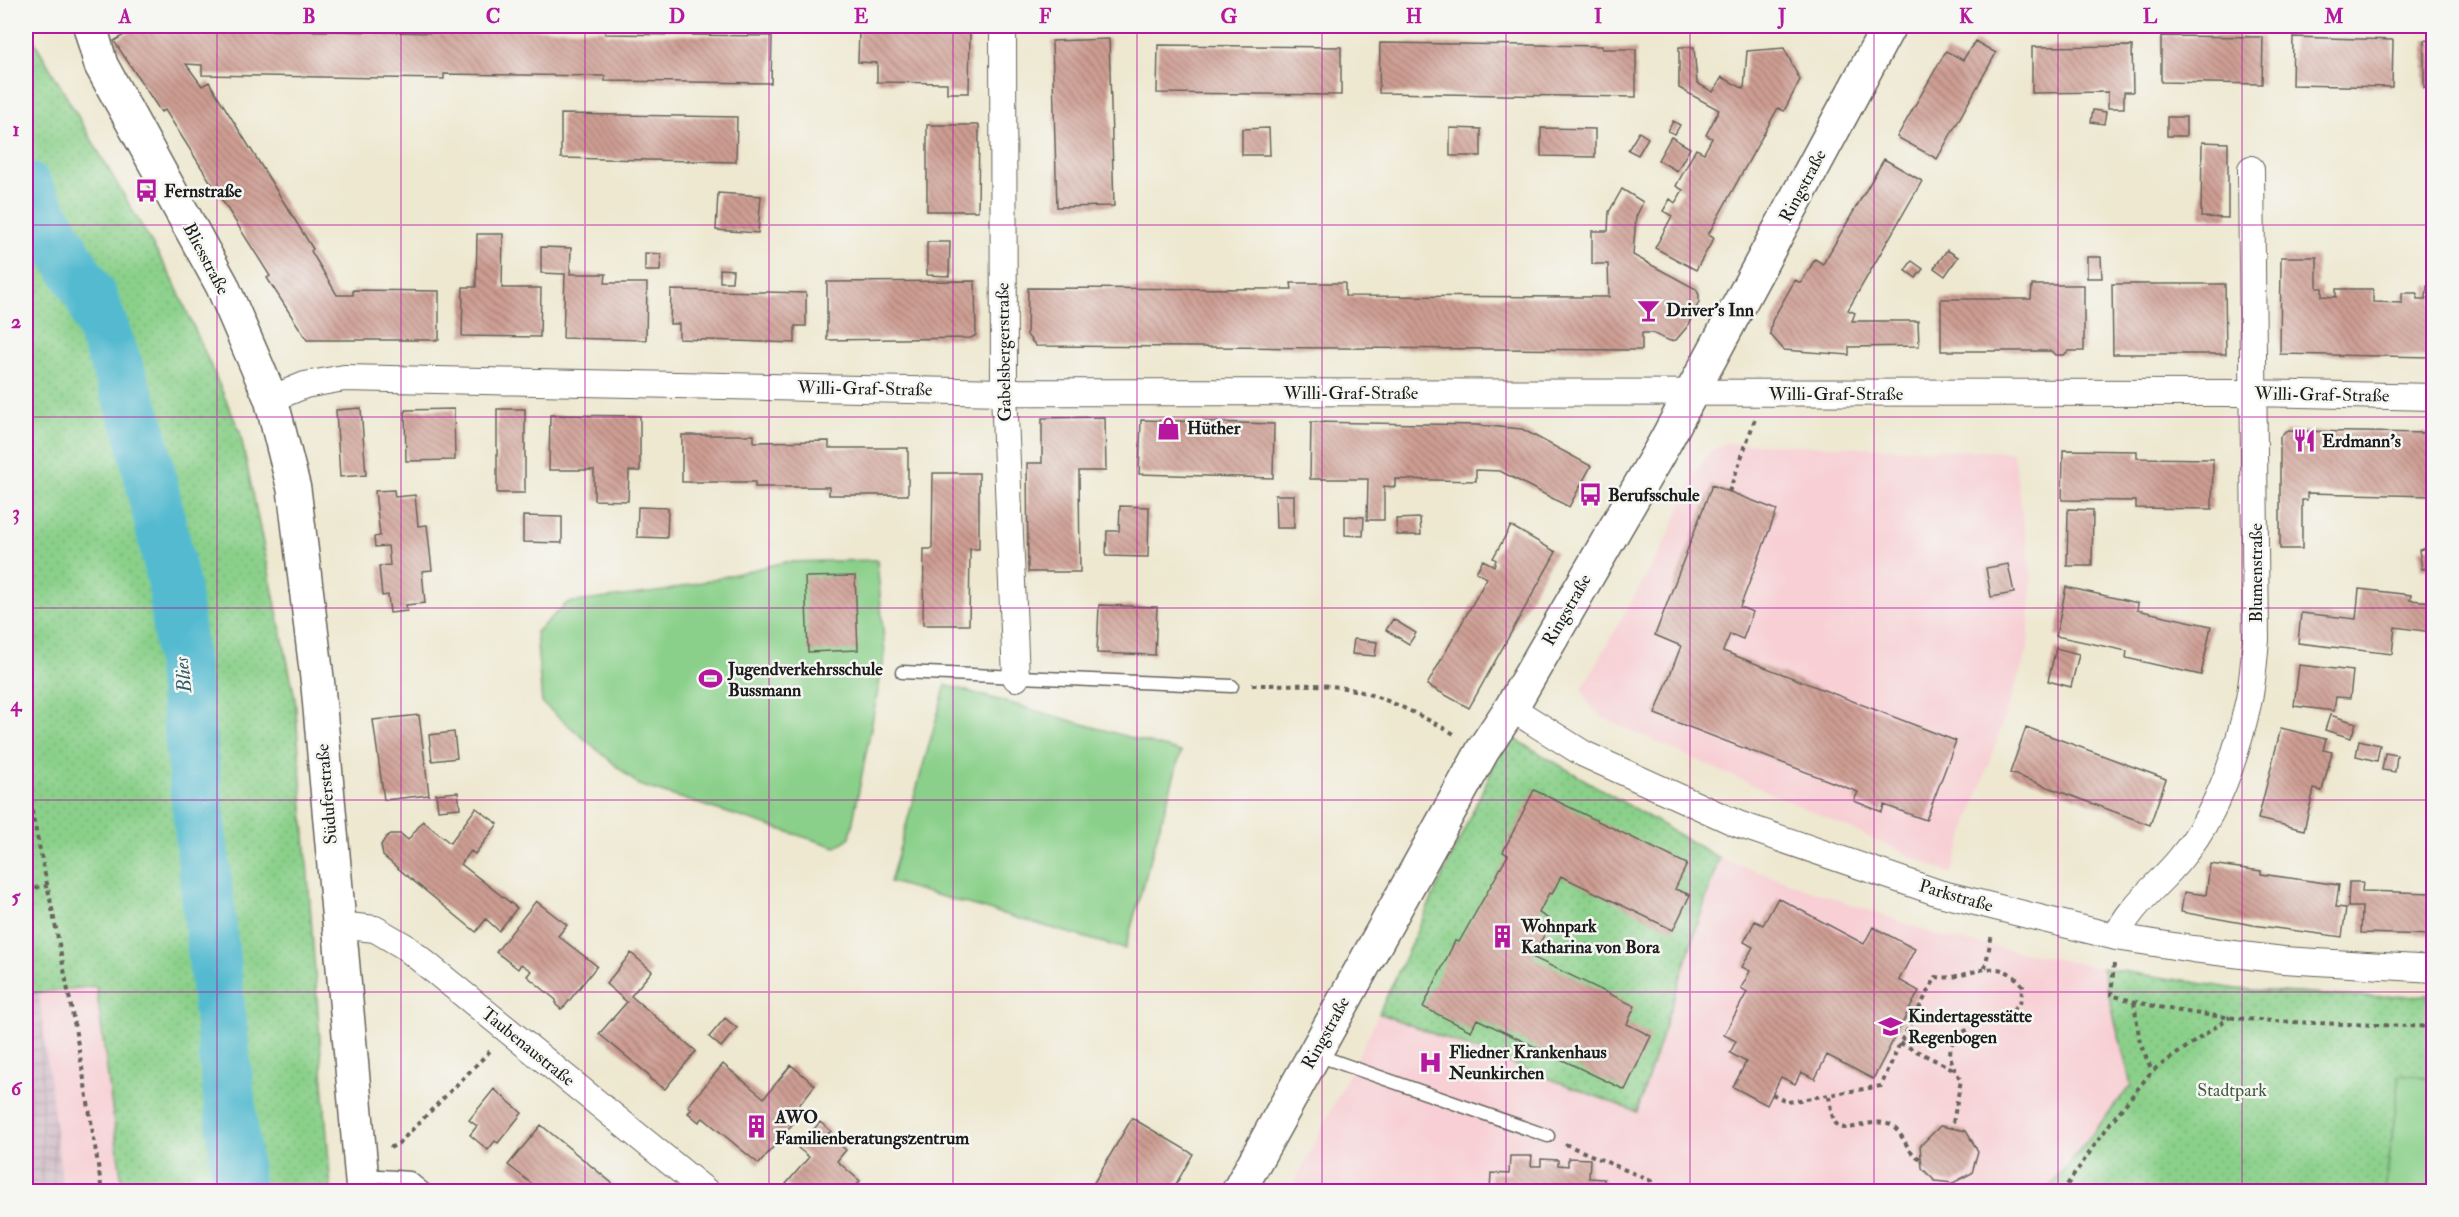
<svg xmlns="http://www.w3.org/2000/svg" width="2459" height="1217" viewBox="0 0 2459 1217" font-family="'IM FELL Double Pica',serif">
<defs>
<pattern id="industrial-grid" width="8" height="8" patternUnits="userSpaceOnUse" patternTransform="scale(1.5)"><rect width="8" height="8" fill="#d2bdc8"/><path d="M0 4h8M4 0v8" fill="none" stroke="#b4a2ab"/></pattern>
<pattern id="green-dots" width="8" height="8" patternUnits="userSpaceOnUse" patternTransform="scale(1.5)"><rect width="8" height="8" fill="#8ad08a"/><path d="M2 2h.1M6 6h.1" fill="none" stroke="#76b276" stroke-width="1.8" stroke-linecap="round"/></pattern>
<pattern id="building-back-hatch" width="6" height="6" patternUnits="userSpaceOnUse" patternTransform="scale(1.5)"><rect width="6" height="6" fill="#ce9d93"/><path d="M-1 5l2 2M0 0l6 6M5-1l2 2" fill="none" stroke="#a67f77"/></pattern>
</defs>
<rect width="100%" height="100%" fill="#f6f6f2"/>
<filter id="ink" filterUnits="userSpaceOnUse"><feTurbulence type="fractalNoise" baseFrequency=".0167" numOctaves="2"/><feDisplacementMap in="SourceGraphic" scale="12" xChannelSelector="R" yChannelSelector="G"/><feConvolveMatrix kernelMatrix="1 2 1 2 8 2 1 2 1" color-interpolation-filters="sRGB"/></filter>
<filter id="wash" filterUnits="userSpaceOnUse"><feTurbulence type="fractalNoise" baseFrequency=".008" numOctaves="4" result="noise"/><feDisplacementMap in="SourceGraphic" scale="24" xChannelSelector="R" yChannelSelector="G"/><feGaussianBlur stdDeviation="1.35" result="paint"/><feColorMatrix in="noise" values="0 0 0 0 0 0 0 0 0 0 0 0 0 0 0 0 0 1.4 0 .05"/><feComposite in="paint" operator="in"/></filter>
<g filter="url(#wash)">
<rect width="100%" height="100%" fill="#eee8d0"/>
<path fill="#f7cfd4" d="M1726,443L2013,452L2032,577L2028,649L1951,874L1603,718L1588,703L1582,689L1669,535L1696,471L1711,451Z
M1719,858L1944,937L2102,968L2131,1085L2046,1191L1290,1192L1379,1013L1637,1112Z
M96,986L123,1191H26V994Z"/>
<path fill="url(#industrial-grid)" d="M39,993L63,1191H26V994Z"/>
<path fill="url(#green-dots)" stroke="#537653" stroke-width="1.5" d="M26,27L173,280L240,432L295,698L331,1191H123L96,986L26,994Z
M1508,735L1719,858L1637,1112L1379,1013Z
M2102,968L2237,989L2357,997L2433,995V1191L2046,1192L2131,1085Z"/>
<path fill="#8ad08a" stroke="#537653" stroke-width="1.5" d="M877,560L885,654L850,837L836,847L639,785L542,703L536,632L567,603L664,591L785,562Z
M946,685L1181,752L1125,949L890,882Z
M2400,1074L2433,1078V1191H2385Z"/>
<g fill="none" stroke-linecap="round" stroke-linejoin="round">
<path stroke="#52bad0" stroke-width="52" d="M26,187L92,299L139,427L174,585L239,1192"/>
</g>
<g id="blocks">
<path fill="url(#building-back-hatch)" d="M139,26L202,29L444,33V28L605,30V34L772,36L771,83L605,81V76L444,74V79L202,75V65L186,64L202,86L209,82L313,249L311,251L337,295H353V290L439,291V340H307L267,278L270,276L165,110L161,112L114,41Z
M859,30L970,32L969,93H947V83L877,82V63L858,62Z
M2161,36L2263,37L2262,84L2161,82Z
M2293,37L2393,40L2392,87L2292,85Z
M1109,39L1114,206L1057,207L1052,41Z
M2424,40L2433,41V88H2424Z
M1975,41L1996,53L1937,159L1897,137L1946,51L1963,60Z
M1380,43L1602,46V49H1636V97L1379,93Z
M1158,45L1341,47V95L1157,93Z
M2132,46L2133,92H2124V108H2108V92L2032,93V47Z
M1679,47H1694L1697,83L1713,92L1722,77L1744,89L1747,51L1784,48L1800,80L1784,111L1778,108L1708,235L1714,238L1696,270L1655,248L1672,216L1663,211L1670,199L1675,203L1683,190L1676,186L1696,149L1704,153L1712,138L1706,135L1719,110L1679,88Z
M2093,110L2106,112L2104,124L2091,122Z
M561,114L737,117L736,162L561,158Z
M2167,117H2186V136H2167Z
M1673,121L1680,125L1675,134L1668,131Z
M927,125H979L978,211H927Z
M1269,128L1270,155H1242V129Z
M1450,128L1481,129V156H1450Z
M1541,128L1595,129V157L1541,156Z
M1639,132L1648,138L1638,155L1628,150Z
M1671,137L1690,148L1677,171L1658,160Z
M2202,142L2228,143V218L2201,217Z
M1884,159L1922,181L1848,310L1855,313L1852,321H1918L1919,346L1849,347V355L1784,350L1770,334L1772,321L1795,280L1801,283L1815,259L1823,264Z
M1622,189L1643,202L1636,217L1633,255L1696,289L1699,295V302L1687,327L1676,340L1670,341L1652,333H1642V350L1036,346L1027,335L1028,288L1292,289L1291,283H1345V296L1609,297L1608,264H1592V231H1608L1609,212Z
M718,193L761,196L758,233L716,230Z
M477,234H503L502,288H541L540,337L462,336L463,287H476Z
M927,242H950L949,276L927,275Z
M541,247L571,248L570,274H606L605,283H647L646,340L563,338L565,274L541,273Z
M1947,250L1958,257L1945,276L1934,268Z
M645,253L661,254L660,271H645Z
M2087,257H2101L2102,278H2087Z
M2281,257H2317V288H2322V296L2336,297V289H2373V302L2402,303V293H2417V299H2426L2427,286H2433V357L2280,354Z
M1912,261L1923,269L1916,278L1905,270Z
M720,269L733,270L732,282H720Z
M975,281L976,335L971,338L827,340V282Z
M2112,284H2225L2226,354H2113Z
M2032,285H2084V351H2068L2064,355H2055L2051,351H1941V299H2031Z
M671,290L806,293V326H795V343L679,339V324H670Z
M361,408L366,475L340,477L336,410Z
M454,409L455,460L406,461L405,410Z
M497,409H525V493H497Z
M550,415L640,416V471H629L628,501L594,500V470H549Z
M1105,417L1106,471H1079L1080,572H1028L1027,463H1042V418Z
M1141,420L1274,424L1273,478L1139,474Z
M1311,422L1477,425L1522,429L1591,466L1569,507L1500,471L1476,470V481L1395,479V487L1384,486V520H1367L1368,479H1310Z
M2287,431L2433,433V496L2307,493V500H2302V549H2280V437Z
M682,435H754V442L829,441V448H908V495H829V487H755V482H682Z
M2063,450L2137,451V458L2213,459L2212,509L2136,508V501L2062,500Z
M933,473H979V549H970L969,625H923L924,549H932Z
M1712,485L1777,510L1740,607L1753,612L1743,639L1730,634L1723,651L1956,741L1926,820L1884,805L1882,812L1854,801L1858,792L1655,714L1681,646L1655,635Z
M394,490L395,497L415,495L418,526L427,525L432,570L422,571L425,603L406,605L407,611L390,613L388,595L382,596L379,566L390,565L388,546L375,547L374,537L380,536L375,491Z
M1275,495H1294V528H1276Z
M1120,506L1149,507L1148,557L1106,556L1107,531H1119Z
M638,507L668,508L667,538L637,537Z
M2068,509L2093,510L2092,566H2067Z
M523,516L562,517V543L523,542Z
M1345,516L1364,517L1363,536L1345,535Z
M1420,518L1421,535H1397L1396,519Z
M1511,526L1556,552L1469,708L1427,685L1487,578L1476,572L1483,560L1494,566L1496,560L1493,558Z
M2433,546V581L2429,568L2422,569L2419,550Z
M2008,564L2014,593L1991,597L1986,568Z
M855,576L858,650L808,652L805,577Z
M2066,587L2138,603L2137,610L2211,626L2201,675L2126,658L2127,651L2056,636Z
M2359,589L2411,595L2410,600L2433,602L2432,632L2395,627L2392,654L2298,643L2301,613L2356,619Z
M1099,605L1157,607L1155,655L1097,653Z
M1393,619L1416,633L1409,644L1386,630Z
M1354,639L1377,642L1375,656L1352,654Z
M2056,648L2079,654L2071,687L2048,681Z
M2299,665L2353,671L2350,698L2336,697L2334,711L2294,706Z
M419,715L429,795L384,800L373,720Z
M2330,715L2356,723L2351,738L2325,730Z
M2026,727L2166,779L2150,825L2010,773Z
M2281,728L2326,739L2323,750L2332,752L2322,791L2314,789L2304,830L2258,819Z
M454,732L457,758L432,761L429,735Z
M2359,740L2380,745L2377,761L2356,756Z
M2385,753L2397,755L2395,772L2382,770Z
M1534,790L1687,864L1675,889L1690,895L1673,930L1561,876L1552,894L1549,893L1539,913L1552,921L1532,957L1635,1006L1627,1024L1651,1036L1625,1090L1477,1019L1471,1031L1423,1007L1455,941L1459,942L1508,855L1503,852Z
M458,792L460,808L438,810L436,794Z
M476,808L498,824L475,854L471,851L461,864L517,908L499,931L486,919L476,932L383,856L381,845L386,837L391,834H401L408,840L423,821L450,843Z
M2210,864L2261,871V874L2339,885L2336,907L2346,908L2342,937L2253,925L2181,912L2184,892L2206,895Z
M2349,882H2363L2362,891L2433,893V935L2361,933L2362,907H2348Z
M1778,898L1864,944L1873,927L1915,949L1899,980L1919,991L1873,1079L1827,1055L1815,1079L1801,1072L1795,1084L1781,1077L1767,1105L1733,1087L1746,1062L1730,1053L1736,1041L1724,1035L1747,992L1741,988L1750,971L1742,967L1753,947L1744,942L1755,921L1763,925Z
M536,901L567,925L558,936L597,966L565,1006L561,1009L556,1005V1000L527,976L531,971L521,964L518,969L496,952Z
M631,953L652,971L631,996L696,1051L665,1089L650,1079L649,1075L599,1034L627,1002L606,984Z
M725,1018L737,1028L721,1047L709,1037Z
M723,1064L764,1098L791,1065L815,1085L789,1118L794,1122L759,1164L703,1118L699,1122L688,1113L692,1109L688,1106Z
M494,1089L522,1113L498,1143L495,1141L488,1150L470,1135L477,1126L469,1120Z
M1132,1118L1193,1154L1172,1191H1089Z
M820,1122L831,1131L828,1134L846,1150L837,1161L860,1181L852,1191H795L786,1184L809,1157L798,1148Z
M541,1125L618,1188L616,1191H541L508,1165Z
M1940,1126L1966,1131L1978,1151L1972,1173L1953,1183L1935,1181L1922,1168L1920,1146Z
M1510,1156H1532L1531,1166H1541V1159L1558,1160V1165L1568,1166V1158L1590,1159L1589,1178L1604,1179V1191H1490L1491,1173L1509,1174Z"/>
</g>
</g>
<g filter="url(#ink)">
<use href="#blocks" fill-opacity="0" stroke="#66635b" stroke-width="1.5"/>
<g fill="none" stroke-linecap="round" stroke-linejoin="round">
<defs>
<path id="lane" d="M902,672L1232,686
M1317,1055L1548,1136
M364,1175L410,1178L427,1192"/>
<path id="street" d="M1003,26L1004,392L1016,678
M271,399L305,385L344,378L1004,392L2254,393L2434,397
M1511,708L1584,754L1738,824L1939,893L2116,937L2193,949L2283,960L2434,969
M339,925L375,929L404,946L707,1192
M2116,937C2130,905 2159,885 2180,859C2217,815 2237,755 2249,699C2253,680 2254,659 2256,640L2251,169"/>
<path id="secondary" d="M90,26L101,65L222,285L271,399L294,489L318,686L363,1192
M1238,1192L1483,750L1511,708L1664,444L1889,26"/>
</defs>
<use href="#lane" stroke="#66635b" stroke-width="15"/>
<use href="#street" stroke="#66635b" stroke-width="28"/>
<use href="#secondary" stroke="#66635b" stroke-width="36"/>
<path stroke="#66635b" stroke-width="4" stroke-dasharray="4.5 4.5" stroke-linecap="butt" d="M1729,492L1755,419
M1252,685C1278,685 1305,684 1331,686C1376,691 1418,714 1456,735
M26,784C55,919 82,1055 102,1192
M26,889L48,886
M2114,964L2111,995C2212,1026 2328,1022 2434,1027
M1985,968L1992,934
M2134,1002L2140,1043L2152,1071
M1900,1043L1953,1069
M1772,1094L1788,1102L1881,1086L1900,1043L1936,977C1969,982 1995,950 2023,986L2020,1004C1988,1030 1925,1025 1961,1080L1952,1128
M1829,1096C1830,1104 1831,1113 1834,1120C1842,1140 1871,1115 1890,1125C1906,1134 1904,1151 1921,1159
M1565,1144L1651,1181V1192
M390,1148L399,1143L490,1051
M2062,1192L2111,1122L2152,1071L2230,1017"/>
<use href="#lane" stroke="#fff" stroke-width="12"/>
<use href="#street" stroke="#fff" stroke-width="26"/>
<use href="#secondary" stroke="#fff" stroke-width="33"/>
</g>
</g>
<path fill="none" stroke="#b5179e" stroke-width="1.5" stroke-opacity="0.55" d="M217,26V1192M401,26V1192M585,26V1192M769,26V1192M953,26V1192M1137,26V1192M1322,26V1192M1506,26V1192M1690,26V1192M1874,26V1192M2058,26V1192M2242,26V1192M26,225H2434M26,417H2434M26,608H2434M26,800H2434M26,992H2434"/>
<defs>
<symbol id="bus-bare" viewBox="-9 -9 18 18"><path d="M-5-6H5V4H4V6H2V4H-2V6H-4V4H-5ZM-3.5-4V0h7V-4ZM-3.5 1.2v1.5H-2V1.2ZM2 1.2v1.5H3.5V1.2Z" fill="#b5179e" stroke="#f6f6f2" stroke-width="2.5" paint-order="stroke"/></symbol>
<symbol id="bar-bare" viewBox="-9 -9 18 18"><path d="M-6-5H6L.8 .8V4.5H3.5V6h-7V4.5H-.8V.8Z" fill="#b5179e" stroke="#f6f6f2" stroke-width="2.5" paint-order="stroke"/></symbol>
<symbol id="shop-bare" viewBox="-9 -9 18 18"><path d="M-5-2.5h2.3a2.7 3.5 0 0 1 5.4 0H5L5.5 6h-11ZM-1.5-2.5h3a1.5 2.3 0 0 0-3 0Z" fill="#b5179e" stroke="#f6f6f2" stroke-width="2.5" paint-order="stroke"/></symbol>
<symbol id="restaurant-bare" viewBox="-9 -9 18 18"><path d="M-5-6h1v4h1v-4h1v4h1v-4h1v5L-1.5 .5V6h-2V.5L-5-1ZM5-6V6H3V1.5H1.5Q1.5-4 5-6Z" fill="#b5179e" stroke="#f6f6f2" stroke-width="2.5" paint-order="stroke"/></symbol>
<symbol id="stadium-bare" viewBox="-9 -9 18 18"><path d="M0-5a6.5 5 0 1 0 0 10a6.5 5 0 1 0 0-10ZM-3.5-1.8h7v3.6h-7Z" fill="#b5179e" stroke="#f6f6f2" stroke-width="2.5" paint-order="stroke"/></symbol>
<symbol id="building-bare" viewBox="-9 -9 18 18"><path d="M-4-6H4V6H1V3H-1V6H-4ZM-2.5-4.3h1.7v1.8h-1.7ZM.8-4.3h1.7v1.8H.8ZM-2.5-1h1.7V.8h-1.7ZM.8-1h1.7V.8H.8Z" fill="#b5179e" stroke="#f6f6f2" stroke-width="2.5" paint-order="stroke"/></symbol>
<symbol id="school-bare" viewBox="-9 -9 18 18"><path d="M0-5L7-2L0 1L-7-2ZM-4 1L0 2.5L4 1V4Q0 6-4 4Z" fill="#b5179e" stroke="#f6f6f2" stroke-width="2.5" paint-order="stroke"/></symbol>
<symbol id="hospital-bare" viewBox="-9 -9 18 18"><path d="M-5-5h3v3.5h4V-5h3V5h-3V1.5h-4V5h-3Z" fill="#b5179e" stroke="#f6f6f2" stroke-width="2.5" paint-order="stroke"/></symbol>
</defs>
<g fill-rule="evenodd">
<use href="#bus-bare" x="130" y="174" width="33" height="33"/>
<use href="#bar-bare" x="1632" y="294" width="33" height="33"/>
<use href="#shop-bare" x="1152" y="412" width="33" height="33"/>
<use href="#restaurant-bare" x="2288" y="424" width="33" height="33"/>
<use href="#bus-bare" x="1574" y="478" width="33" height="33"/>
<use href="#stadium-bare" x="694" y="662" width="33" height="33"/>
<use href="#building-bare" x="1486" y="920" width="33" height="33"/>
<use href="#school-bare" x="1874" y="1010" width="33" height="33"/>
<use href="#hospital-bare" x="1414" y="1046" width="33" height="33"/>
<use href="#building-bare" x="740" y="1110" width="33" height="33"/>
</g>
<g text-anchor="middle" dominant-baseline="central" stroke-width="5" stroke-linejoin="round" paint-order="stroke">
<g font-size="18" fill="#1c1c1c" stroke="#f6f6f2">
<text transform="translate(1803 186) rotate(-62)">Ringstraße</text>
<text transform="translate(206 259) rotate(62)">Bliesstraße</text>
<text transform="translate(1004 352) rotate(-91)">Gabelsbergerstraße</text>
<text transform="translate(865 389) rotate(1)">Willi-Graf-Straße</text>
<text x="1351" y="393">Willi-Graf-Straße</text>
<text x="1836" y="394">Willi-Graf-Straße</text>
<text transform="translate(2322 395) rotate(1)">Willi-Graf-Straße</text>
<text transform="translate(2256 573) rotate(-90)">Blumenstraße</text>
<text transform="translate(1567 610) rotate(-60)">Ringstraße</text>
<text transform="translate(327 794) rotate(-95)">Süduferstraße</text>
<text transform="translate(1956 896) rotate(16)">Parkstraße</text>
<text transform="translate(1326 1033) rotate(-61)">Ringstraße</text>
<text transform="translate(528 1047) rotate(39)">Taubenaustraße</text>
</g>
<g font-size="18" font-weight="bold" fill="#1c1c1c" stroke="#f6f6f2" text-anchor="start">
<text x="164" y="191">Fernstraße</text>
<text x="1666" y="310">Driver's Inn</text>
<text x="1187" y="428">Hüther</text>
<text x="2322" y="441">Erdmann's</text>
<text x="1608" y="495">Berufsschule</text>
<text x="728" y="669">Jugendverkehrsschule<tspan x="728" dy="21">Bussmann</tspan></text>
<text x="1521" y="926">Wohnpark<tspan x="1521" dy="21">Katharina von Bora</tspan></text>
<text x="1908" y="1016">Kindertagesstätte<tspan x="1908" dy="21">Regenbogen</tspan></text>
<text x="1449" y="1052">Fliedner Krankenhaus<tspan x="1449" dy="21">Neunkirchen</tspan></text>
<text x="775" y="1117">AWO<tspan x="775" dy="21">Familienberatungszentrum</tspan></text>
</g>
<g font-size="18" fill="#425b42" stroke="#f6f6f2">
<text x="2232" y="1090">Stadtpark</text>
</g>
<g font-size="20" font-style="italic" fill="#325b64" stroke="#f6f6f2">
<text transform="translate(183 675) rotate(-96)">Blies</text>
</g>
</g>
<rect width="2459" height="1217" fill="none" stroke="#f6f6f2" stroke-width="66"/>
<rect x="33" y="33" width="2393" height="1151" fill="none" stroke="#b5179e" stroke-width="2"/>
<g font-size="20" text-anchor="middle" font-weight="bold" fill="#b5179e">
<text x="125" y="23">A</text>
<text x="309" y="23">B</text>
<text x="493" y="23">C</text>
<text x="677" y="23">D</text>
<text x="861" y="23">E</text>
<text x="1045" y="23">F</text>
<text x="1229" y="23">G</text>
<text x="1414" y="23">H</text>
<text x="1598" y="23">I</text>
<text x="1782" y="23">J</text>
<text x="1966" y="23">K</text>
<text x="2150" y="23">L</text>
<text x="2334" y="23">M</text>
<text x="16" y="136">1</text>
<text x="16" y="328">2</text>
<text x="16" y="519">3</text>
<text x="16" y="711">4</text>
<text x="16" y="903">5</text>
<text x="16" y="1095">6</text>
</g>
</svg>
